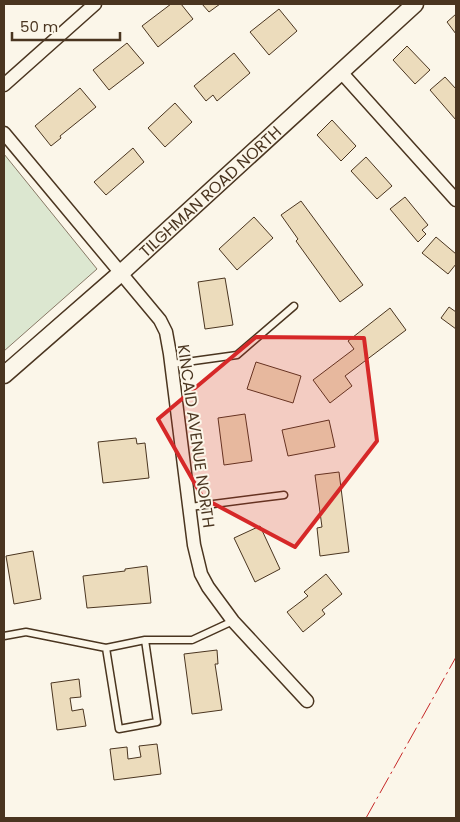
<svg xmlns="http://www.w3.org/2000/svg" width="460" height="822" viewBox="0 0 460 822" font-family="Poppins,sans-serif">
<rect width="100%" height="100%" fill="#fbf6e9"/>
<path fill="#dce7d0" stroke="#887966" d="M4,154L97,269L4,351Z"/>
<path fill="#ecdcbc" stroke="#4a3520" d="M171,4H181L193,19L158,47L142,26Z
M202,4H220L209,12Z
M279,9L297,31L269,55L250,32Z
M456,14V34L447,22Z
M127,43L144,63L109,90L93,70Z
M407,46L430,70L415,84L393,60Z
M234,53L250,73L217,101L213,95L206,101L194,86Z
M445,77L456,89V120L430,90Z
M80,88L96,107L60,136L61,138L51,146L35,126Z
M175,103L192,122L165,147L148,128Z
M332,120L356,146L341,161L317,135Z
M133,148L144,162L106,195L94,182Z
M366,157L392,186L377,199L351,171Z
M405,197L428,225L422,230L426,234L418,242L390,209Z
M301,201L363,285L340,302L296,241L298,239L281,215Z
M254,217L273,238L237,270L219,249Z
M436,237L456,254V264L448,274L422,253Z
M225,278L233,325L205,329L198,282Z
M449,307L456,312V329L441,318Z
M390,308L406,330L345,376L352,386L330,403L313,380L354,349L348,341Z
M256,362L301,376L293,403L247,389Z
M245,414L252,461L224,465L218,418Z
M329,420L335,447L288,456L282,430Z
M136,438L137,444L145,443L149,478L103,483L98,442Z
M339,472L349,552L320,556L317,528L322,527L315,475Z
M260,526L280,569L255,582L234,538Z
M33,551L41,599L14,604L6,556Z
M147,566L151,603L87,608L83,576L125,571V569Z
M326,574L342,594L322,610L325,614L303,632L287,612L308,596L304,592Z
M217,650L218,664H215L222,710L192,714L184,654Z
M79,679L81,697L70,698L72,711L83,709L86,726L57,730L51,683Z
M157,744L161,774L114,780L110,749L127,747L128,759L141,757L139,746Z"/>
<g fill="none" stroke-linecap="round" stroke-linejoin="round">
<defs>
<path id="service" d="M172,364L237,355L294,306
M190,507L284,495
M4,636L26,632L106,648
M145,640L157,722L119,729L106,648L145,640H192L233,621"/>
<path id="minor" d="M341,72L456,200
M4,85L95,4
M4,133L160,320L166,332L170,354L194,545L201,574L208,587L233,621L307,701"/>
<g id="tertiary">
<path id="s1" d="M4,375L122,272L415,4"/>
</g>
</defs>
<use href="#service" stroke="#4a3520" stroke-width="9"/>
<use href="#minor" stroke="#4a3520" stroke-width="15"/>
<use href="#tertiary" stroke="#4a3520" stroke-width="19"/>
<use href="#service" stroke="#fbf6e9" stroke-width="6"/>
<use href="#minor" stroke="#fbf6e9" stroke-width="12"/>
<use href="#tertiary" stroke="#fbf6e9" stroke-width="16"/>
<path stroke="#c62828" stroke-width="1" stroke-dasharray="18 4 2.5 4" stroke-linecap="butt" d="M366,818L456,657"/>
</g>
<path fill="#d62828" fill-opacity="0.2" stroke="#d62828" stroke-width="4" stroke-linejoin="round" d="M256,337L364,338L377,441L295,547L203,498L158,419Z"/>
<g text-anchor="middle" dominant-baseline="central" stroke-width="4" stroke-linejoin="round" paint-order="stroke">
<g font-size="16" fill="#4a3520" stroke="#fbf6e9">
<text stroke="none"><textPath href="#s1" startOffset="276">TILGHMAN ROAD NORTH</textPath></text>
<text transform="translate(196 436) rotate(82)">KINCAID AVENUE NORTH</text>
</g>
</g>
<rect width="460" height="822" fill="none" stroke="#4a3520" stroke-width="10"/>
<path d="M12 32v8h108v-8" fill="none" stroke="#4a3520" stroke-width="2.5"/>
<text x="20" y="32" font-size="15" fill="#4a3520" stroke="#fbf6e9" stroke-width="4" paint-order="stroke">50 m</text>
</svg>
